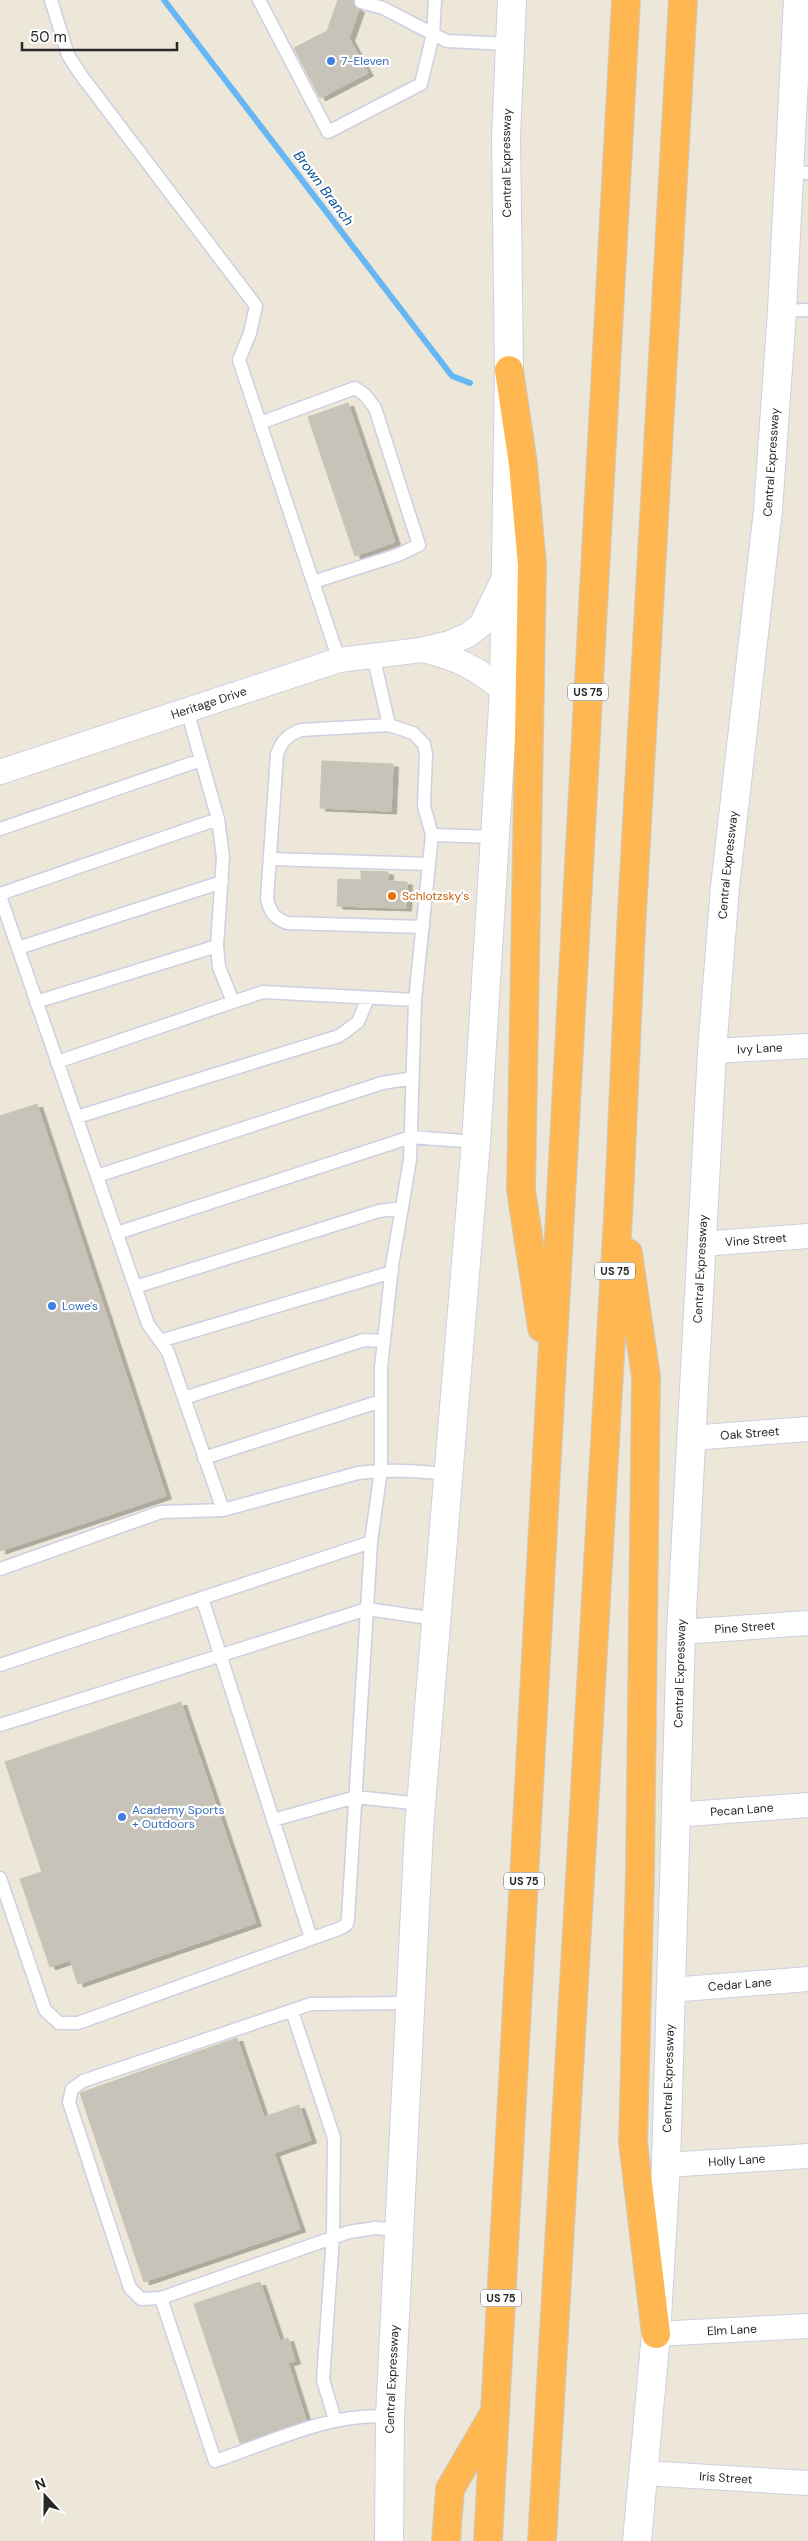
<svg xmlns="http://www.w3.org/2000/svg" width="808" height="2541" viewBox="0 0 808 2541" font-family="'DM Sans',sans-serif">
<defs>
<filter id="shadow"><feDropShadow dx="5.5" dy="3" stdDeviation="0" flood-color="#0004"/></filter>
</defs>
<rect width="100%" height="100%" fill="#ece7d9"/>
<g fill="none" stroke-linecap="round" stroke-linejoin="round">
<path stroke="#66b7f3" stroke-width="6" d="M164,0L452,376L470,383"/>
</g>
<path fill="#c7c3b9" stroke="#c7c3b3" filter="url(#shadow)" d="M338,0H353V5L359,10L349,38L368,73L320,98L294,48L327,31Z
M348,403L395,542L355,556L308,417Z
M322,761L393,764L391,811L320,808Z
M361,871L388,872V881L407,882L406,908L337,906L338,879L361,880Z
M37,1104L166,1496L0,1551V1116Z
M181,1702L256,1923L78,1984L70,1960L50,1967L20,1879L42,1872L5,1762Z
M237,2038L264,2117L299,2105L311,2140L274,2153L300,2229L144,2282L80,2093Z
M260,2282L280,2341L288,2338L295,2361L288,2363L306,2420L240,2443L194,2304Z"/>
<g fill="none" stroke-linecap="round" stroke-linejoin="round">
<defs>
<path id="lane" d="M51,0L68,55L81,75L256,306L250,333L239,360L339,660
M259,0L328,132L421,84L433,34L383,8L361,2
M435,0L433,34L447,41L510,44
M790,172L808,173
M782,311L808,310
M260,423L355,388L365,395L375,408L419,545L398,555L313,582
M373,655L389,725L413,733L424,744L426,754L424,806L432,835
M187,710L218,819
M389,725L301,730C287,735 282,741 277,754L267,899C270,912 274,918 287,923L423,927
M0,829L201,760
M270,859L429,864
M0,894L218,819L223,857L217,946L219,967L233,1002L263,992L415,1000L432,835L495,837
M0,896L148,1324L168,1352L223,1510
M18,948L222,882
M36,1002L217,946
M57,1062L233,1002
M77,1117L339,1036L358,1022L368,998
M97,1176L382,1083L413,1078
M117,1233L411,1137L476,1142
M135,1287L379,1211L402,1208
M160,1341L392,1272
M184,1398L364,1340L384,1341
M204,1458L381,1401
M0,1569L161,1512L223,1510L358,1473C389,1469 417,1471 448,1474
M202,1598L311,1938
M0,1665L371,1542
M0,1725L367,1609L371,1542L381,1470V1368L392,1266L410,1160L415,1000
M273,1820L356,1797L421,1804
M0,1878L45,2010L59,2023H78L341,1928L347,1924L348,1918L367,1609L436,1619
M292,2011L334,2138L333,2237L323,2380L335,2420
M400,2230L375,2228L349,2232L161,2298L141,2299L130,2288L69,2102L72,2089L83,2081L311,2004L411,2003
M161,2298L215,2461C269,2443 333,2411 390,2417"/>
<g id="street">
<path d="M423,650C458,659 476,667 504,691"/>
<path id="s1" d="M0,772L339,660L421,650L450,643L468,635L481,625L505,576"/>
<path id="s2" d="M712,1051L808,1046"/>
<path id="s3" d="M702,1244L808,1236"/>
<path id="s4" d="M691,1438L808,1429"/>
<path id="s5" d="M681,1632L808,1623"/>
<path id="s6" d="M674,1815L808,1805"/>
<path id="s7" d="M670,1990L808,1979"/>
<path id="s8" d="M666,2165L808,2156"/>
<path id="s9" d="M656,2334L808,2326"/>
<path id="s10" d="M644,2473L808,2483"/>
</g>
<g id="secondary">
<path id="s11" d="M389,2541L390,2417L419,1829L476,1142L504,691L509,370L506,137L512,0"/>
<path id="s12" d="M637,2541L656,2334L666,2165L681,1632L712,1051L725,887L768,510L782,311L798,0"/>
</g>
<path id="highway" d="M509,370L523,464L532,565L521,1190L542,1328
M628,1253L646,1377L640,1872L633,2142L656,2334
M446,2541L450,2489L492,2417
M488,2541L626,0
M542,2541L619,1198L631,930L683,0"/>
</defs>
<use href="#lane" stroke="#cecfe2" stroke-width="15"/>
<use href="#street" stroke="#cecfe2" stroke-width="26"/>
<use href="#secondary" stroke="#cecfe2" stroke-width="30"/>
<use href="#highway" stroke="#cbcbcb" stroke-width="30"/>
<use href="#lane" stroke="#fff" stroke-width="12"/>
<use href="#street" stroke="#fff" stroke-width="24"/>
<use href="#secondary" stroke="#fff" stroke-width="28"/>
<use href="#highway" stroke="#ffb851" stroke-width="28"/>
</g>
<g fill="#3f7fe0" stroke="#fff" stroke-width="2">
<circle cx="331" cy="61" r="5"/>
<circle cx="52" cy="1306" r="5"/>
<circle cx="122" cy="1817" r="5"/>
</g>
<circle fill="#e8710a" stroke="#fff" stroke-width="2" cx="392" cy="896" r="5"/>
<g text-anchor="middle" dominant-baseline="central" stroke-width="4.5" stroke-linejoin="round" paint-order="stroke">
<g fill="#fff" stroke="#686868" stroke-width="1">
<rect x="568" y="683.5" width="40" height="17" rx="4"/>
<rect x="595" y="1262.5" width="40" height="17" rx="4"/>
<rect x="504" y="1872.5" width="40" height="17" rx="4"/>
<rect x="481" y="2289.5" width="40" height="17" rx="4"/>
</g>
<g font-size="11" font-weight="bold" fill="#282828">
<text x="588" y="692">US 75</text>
<text x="615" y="1271">US 75</text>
<text x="524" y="1881">US 75</text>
<text x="501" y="2298">US 75</text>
</g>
<g font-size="12" fill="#366cbe" stroke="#fff" text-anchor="start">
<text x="341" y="61">7-Eleven</text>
<text x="62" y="1306">Lowe's</text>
<text x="132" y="1810">Academy Sports<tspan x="132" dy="14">+ Outdoors</tspan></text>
</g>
<g font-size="12" fill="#282828" stroke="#fff">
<text stroke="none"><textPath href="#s11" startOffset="2382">Central Expressway</textPath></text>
<text stroke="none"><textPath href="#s12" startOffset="2084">Central Expressway</textPath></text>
<text stroke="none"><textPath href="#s1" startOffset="220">Heritage Drive</textPath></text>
<text stroke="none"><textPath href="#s12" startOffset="1679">Central Expressway</textPath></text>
<text stroke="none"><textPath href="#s2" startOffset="48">Ivy Lane</textPath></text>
<text stroke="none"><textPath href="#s3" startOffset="54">Vine Street</textPath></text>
<text stroke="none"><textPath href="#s12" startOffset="1274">Central Expressway</textPath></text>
<text stroke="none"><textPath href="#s4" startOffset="59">Oak Street</textPath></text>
<text stroke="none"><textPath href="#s5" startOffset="64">Pine Street</textPath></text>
<text stroke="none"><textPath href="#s12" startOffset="869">Central Expressway</textPath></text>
<text stroke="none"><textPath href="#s6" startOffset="68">Pecan Lane</textPath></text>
<text stroke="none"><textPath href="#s7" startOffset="70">Cedar Lane</textPath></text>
<text stroke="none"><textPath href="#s12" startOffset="464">Central Expressway</textPath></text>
<text stroke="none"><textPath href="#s8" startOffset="71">Holly Lane</textPath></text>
<text stroke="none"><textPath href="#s9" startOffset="76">Elm Lane</textPath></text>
<text stroke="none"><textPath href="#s11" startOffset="162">Central Expressway</textPath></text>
<text stroke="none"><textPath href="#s10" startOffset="82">Iris Street</textPath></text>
</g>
<g font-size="12" fill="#c56008" stroke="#fff" text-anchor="start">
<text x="402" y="896">Schlotzsky's</text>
</g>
<g font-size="14" font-style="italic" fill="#07529d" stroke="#fff">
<text transform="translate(324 188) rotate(53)">Brown Branch</text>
</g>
</g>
<g transform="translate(45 2496) rotate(339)" stroke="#ffffff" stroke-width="4" paint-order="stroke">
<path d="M0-4L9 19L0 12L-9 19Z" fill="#282828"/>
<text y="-8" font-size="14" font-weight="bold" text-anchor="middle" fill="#282828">N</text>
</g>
<path d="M22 42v8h155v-8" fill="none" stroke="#282828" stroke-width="2.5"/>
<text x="30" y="42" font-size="15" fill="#282828" stroke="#ffffff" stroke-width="4" paint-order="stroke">50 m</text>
</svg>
